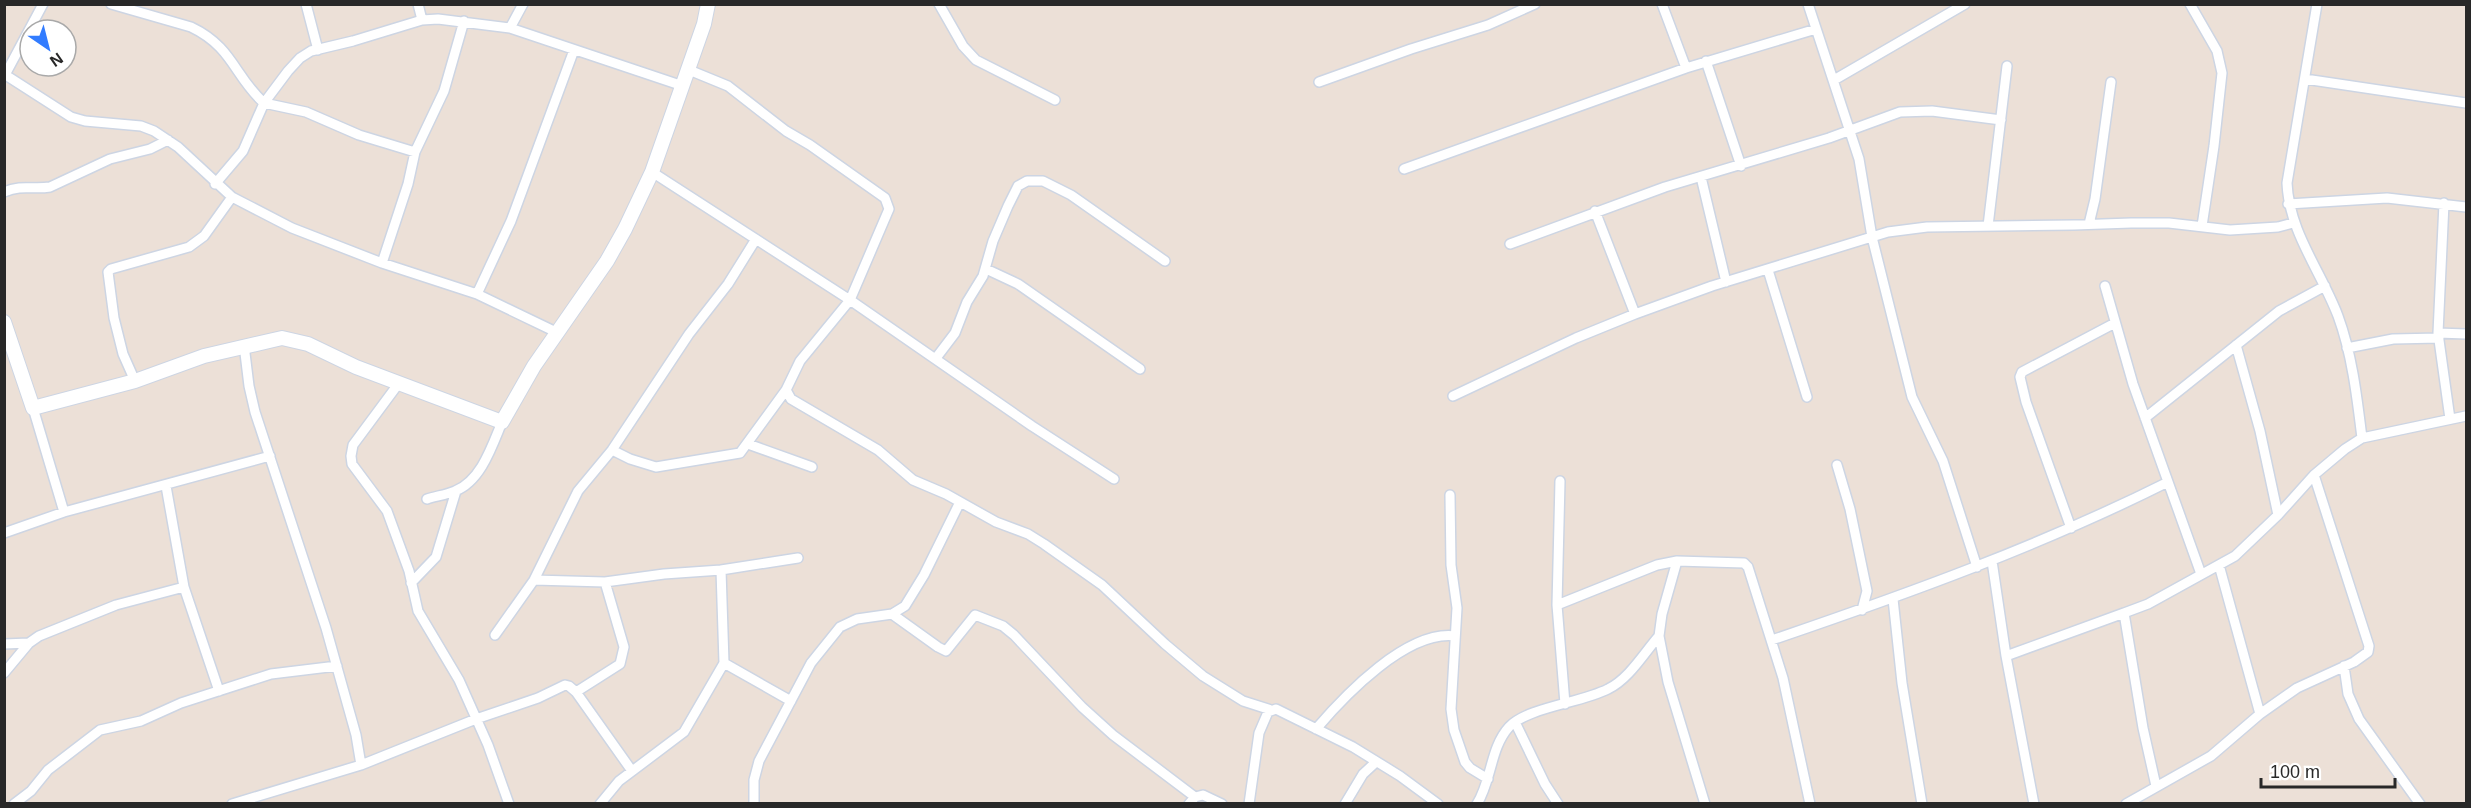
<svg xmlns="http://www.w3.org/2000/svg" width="2471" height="808" viewBox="0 0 2471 808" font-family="Arial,sans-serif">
<rect width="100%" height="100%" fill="#ece0d7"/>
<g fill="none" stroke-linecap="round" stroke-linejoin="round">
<defs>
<path id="street" d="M111,4L191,27C233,47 234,76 264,103L288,71L300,58L311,51L353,41L422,20L438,19L510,28L683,86
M306,4L318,50
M418,4L422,20
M939,4L963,46L976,60L1055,100
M1662,4L1686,68
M1808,4L1859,159L1872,237L1912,397L1943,461L1977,567
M2190,4L2217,51L2222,73L2214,146L2202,226
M2317,4L2287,183C2289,232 2321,271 2338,316C2352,354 2357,397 2362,438
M510,28L523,4
M1706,61L1741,166
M4,74L71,117L85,121L141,126L154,131L178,147L232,197L292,228L382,263L477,294L556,332
M5,75L43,4
M2305,79L2466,103
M1834,80L1965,4
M1319,82L1411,49L1488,25L1535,4
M1404,169L1686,68L1816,29
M652,172L850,300L1032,426L1114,479
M1701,177L1726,282
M215,184L243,151L264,103L306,112L359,135L415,152
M4,192C23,184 32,190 50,187L110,159L150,149L168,140
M2444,203L2438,333L2450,419
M2288,204L2387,198L2466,207
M1595,211L1635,314
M2089,224L2095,199L2111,82
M1988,226L2007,66
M1510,244L1665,187L1829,138L1900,112L1932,111L2001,120
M382,263L408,184L415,152L444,91L464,21
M986,269L1018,284L1140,369
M1768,270L1807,397
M2105,286L2133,384L2201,574
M477,294L511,221L574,50
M2438,333L2466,334
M244,345L249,386L255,412L326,628L356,735L361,765
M2236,345L2260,431L2278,515
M2347,348L2393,339L2439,338
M936,358L955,333L967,302L983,276L993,241L1008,206L1018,186L1027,181H1043L1071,195L1165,261
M135,381L123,354L114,318L108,272L111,269L189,247L204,236L232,197
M399,383L353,445L351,456L352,464L387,511L409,571L418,611L459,680L488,745L509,804
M786,390L791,399L878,450L913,480L946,494L996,522L1028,534L1044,544L1102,585L1165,644L1203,676L1243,701L1271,710
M1453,396L1576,338L1635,314L1712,286L1888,232L1927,227L2074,225L2131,223H2169L2230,230L2278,227L2293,223
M33,408L64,512
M2145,418L2279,311L2325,286
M748,444L812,467
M612,450L630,459L656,467L740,453L786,390L800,361L850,300L889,209L885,198L810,145L786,131L728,86L689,70
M1837,465L1850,509L1867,591L1862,610
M1560,481L1557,605L1565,704
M166,486L184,587L219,691
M1450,495L1451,565L1457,608L1451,709L1454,730L1465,762L1470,768L1488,779
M427,499C436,496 446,495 455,491C481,481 492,446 502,422
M2071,528L2026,402L2020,377L2022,372L2115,323
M4,533L64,512L270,456
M1677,561L1662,614L1659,636L1668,682L1705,804
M1992,561L2006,656
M2219,565L2260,714
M721,570L798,558
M534,580L605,582L664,574L721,570L724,663L684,732L619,781L600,804
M411,583L436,557L456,491
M1893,599L1902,683L1922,804
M1557,605L1657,565L1677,561L1744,563L1748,567L1783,678L1810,804
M892,614L938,647L946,651L975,615L1003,626L1014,635L1082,707L1113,735L1195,797
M495,635L534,580L578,491L612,450L689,334L728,284L756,239
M1772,640C1907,594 2040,546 2168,482
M4,644L29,643
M724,663L791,701
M2344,666L2348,694L2359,719L2420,804
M4,673L29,643L39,636L116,605L184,587
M576,692L620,664L624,647L605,582
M1515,722L1545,784L1558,804
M1316,729C1345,695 1407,630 1455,636
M2156,786L2143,728L2124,613L2148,604L2235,556L2278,515L2314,475L2345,449L2362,438L2466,416
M14,804L31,791L48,770L100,730L141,721L181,703L271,674L337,666
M232,804L361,765L476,719L538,698L565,685L569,686L576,692L632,771
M754,804V780L759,761L811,663L840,627L857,619L892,614L905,606L924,575L960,502
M1189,804L1195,797L1203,795L1222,804
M1249,804L1259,733L1268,712L1276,709L1353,747L1400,776L1438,804
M1345,804L1363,774L1376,762
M1477,804C1492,780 1490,748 1509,727C1528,707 1581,703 1608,689C1629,679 1644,653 1659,636
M2034,804L2006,656L2124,613
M2126,804L2211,756L2260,714L2297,688L2354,662L2368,652L2369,646L2314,475"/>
<path id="secondary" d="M4,322L33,408L135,381L204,356L282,338L308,344L356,367L502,422L534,366L607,261L625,229L652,172L704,24L708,4"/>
</defs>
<use href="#street" stroke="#cdd5e3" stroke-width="12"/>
<use href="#secondary" stroke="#cdd5e3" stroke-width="16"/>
<use href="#street" stroke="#fff" stroke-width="9"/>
<use href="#secondary" stroke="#fff" stroke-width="14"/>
</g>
<rect width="2471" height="808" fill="none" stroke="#282828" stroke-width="12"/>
<g transform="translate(48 48) rotate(145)"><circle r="28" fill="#ffffff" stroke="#a9a9a9" stroke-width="1.5"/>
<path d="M0-4.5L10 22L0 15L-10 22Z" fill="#327cff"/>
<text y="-9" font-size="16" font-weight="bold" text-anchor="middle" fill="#282828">N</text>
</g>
<path d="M2261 778v9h134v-9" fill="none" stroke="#282828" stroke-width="3"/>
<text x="2270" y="778" font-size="18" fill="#282828" stroke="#ffffff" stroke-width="4.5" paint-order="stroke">100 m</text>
</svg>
